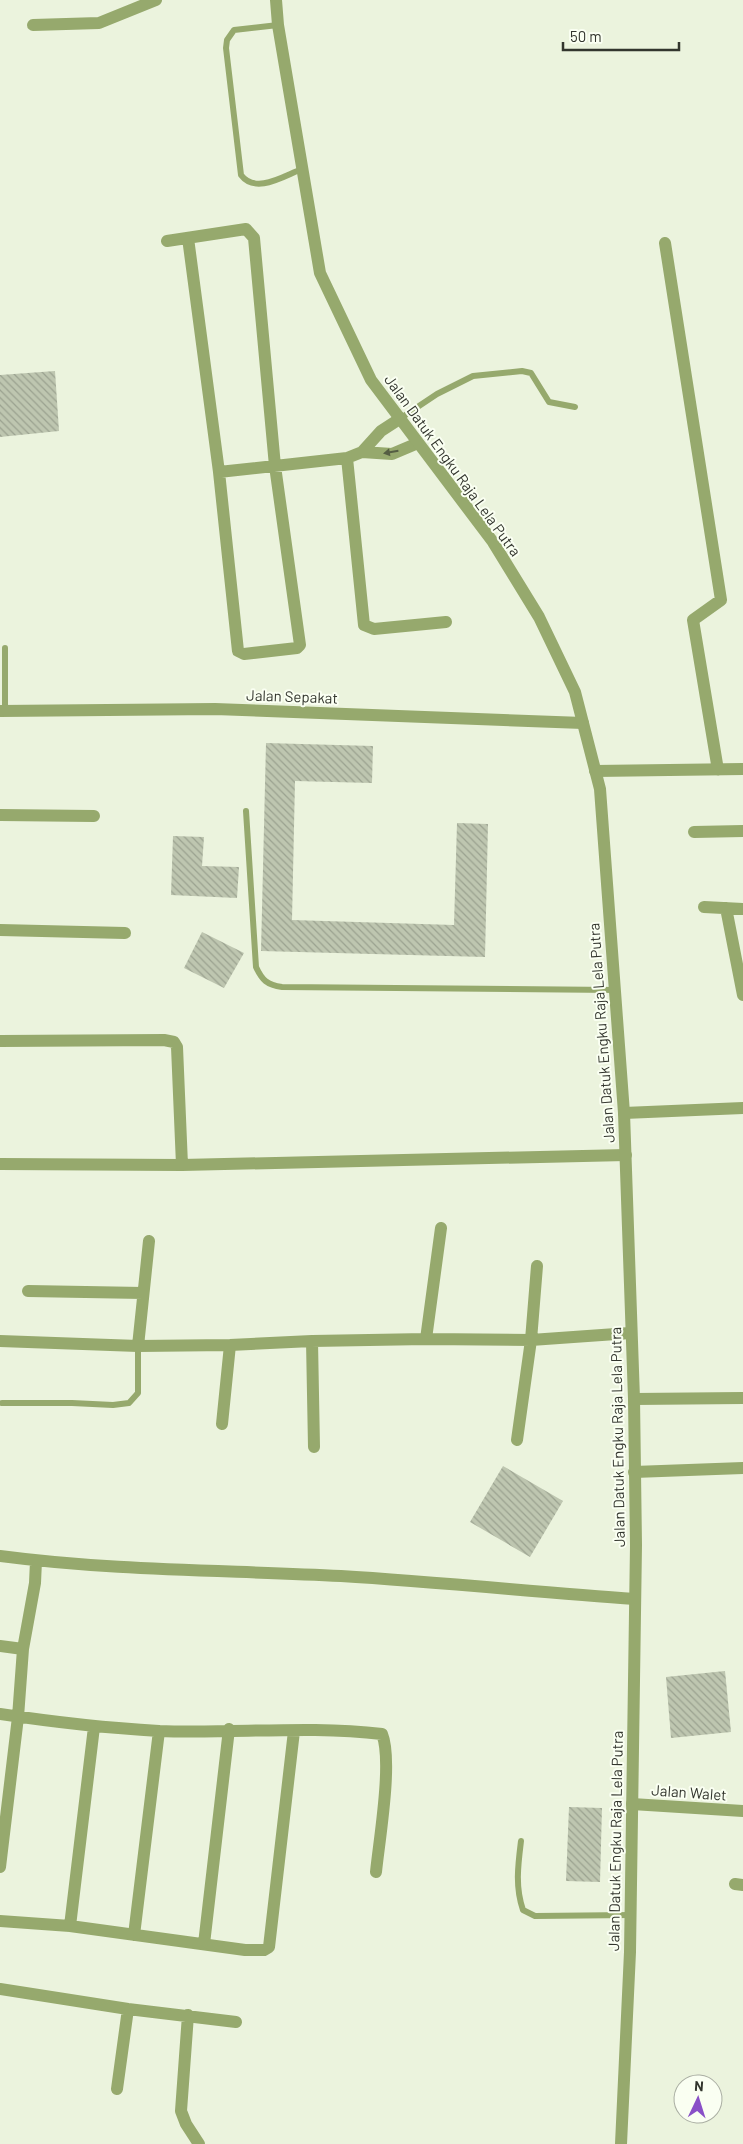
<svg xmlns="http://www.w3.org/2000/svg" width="743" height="2144" viewBox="0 0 743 2144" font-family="Barlow,sans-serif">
<defs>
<pattern id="building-back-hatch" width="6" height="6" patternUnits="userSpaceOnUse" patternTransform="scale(1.25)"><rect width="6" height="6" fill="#bec6b0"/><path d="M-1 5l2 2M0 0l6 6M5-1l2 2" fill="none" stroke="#9ba290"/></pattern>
</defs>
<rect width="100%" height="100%" fill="#ebf3dd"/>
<path fill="url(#building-back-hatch)" d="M55,371L59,431L0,437V375Z
M266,743L373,746L372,783L295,781L292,920L454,925L457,823L488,824L485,957L261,951Z
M173,836L204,837L202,866L239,867L237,898L171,895Z
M202,932L244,953L224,988L184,968Z
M503,1466L563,1501L530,1557L470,1522Z
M725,1671L731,1732L671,1738L666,1677Z
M569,1807L602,1808L600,1882L566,1881Z"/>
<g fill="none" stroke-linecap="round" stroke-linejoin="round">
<path stroke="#96a96d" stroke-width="6" d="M278,25L234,30L227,40L226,48L241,175C256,195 285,175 302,169
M401,418L437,394L473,376L522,371L531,373L549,402L575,407
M5,710V648
M246,811L256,967C262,980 267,985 282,987L615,990
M2,1403H72L113,1405L129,1403L138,1393V1346
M521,1841C518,1865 515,1887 523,1910L535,1916L631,1915"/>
<path stroke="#96a96d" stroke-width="12" d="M33,25L99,23L156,0
M167,241L246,229L254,238L275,466L300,645L297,648L244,654L238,651L219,472L188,238
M665,243L721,600L693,620L718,770
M362,452L392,454L418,443
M347,458L364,625L374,629L446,622
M219,472L347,458L362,452L381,431L401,418
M0,711L215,709L583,723
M595,771L743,769
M0,815L94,816
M694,832L743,831
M704,907L743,909
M726,908L743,995
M0,930L125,933
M0,1041L164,1040L174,1042L177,1047L182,1165
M624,1113L743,1108
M0,1164L182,1165L626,1155
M28,1291L143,1293
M426,1339L441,1228
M0,1341L138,1346L230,1345L312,1341L426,1339L531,1340L630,1333
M312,1341L314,1447
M138,1346L149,1241
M634,1399L743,1398
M222,1424L230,1345
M517,1440L531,1340L537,1266
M634,1472L743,1468
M0,1556C113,1571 227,1570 341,1576C439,1582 537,1592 635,1599
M0,1646L23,1649
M0,1714C53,1722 105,1728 159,1731C233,1734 308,1725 382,1734C393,1761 379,1841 376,1872
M632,1804L743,1811
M0,1867L18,1717L23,1649L35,1583L36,1561
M735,1884L743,1885
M0,1921L70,1926L245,1950H264L269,1947L294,1731
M70,1926L94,1727
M134,1935L159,1731
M204,1944L229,1729
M0,1989L128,2009L236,2022
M188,2015L181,2111L186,2124L199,2144
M117,2089L128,2009"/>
<path stroke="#96a96d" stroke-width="12" d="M276,0L278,25L320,273L371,380L493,542L539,617L575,692L600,789L624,1113L634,1399L636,1545L630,1952L621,2144"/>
</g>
<defs><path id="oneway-solid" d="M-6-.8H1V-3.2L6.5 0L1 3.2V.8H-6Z" transform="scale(1.25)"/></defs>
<use fill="#555e43" href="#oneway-solid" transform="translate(391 452) rotate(170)"/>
<g text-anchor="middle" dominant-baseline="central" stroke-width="4" stroke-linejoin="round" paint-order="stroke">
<g font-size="15" fill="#32352d" stroke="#fafff2">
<text transform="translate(453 465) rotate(54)">Jalan Datuk Engku Raja Lela Putra</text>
<text transform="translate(292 696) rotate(2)">Jalan Sepakat</text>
<text transform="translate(601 1033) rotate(-94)">Jalan Datuk Engku Raja Lela Putra</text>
<text transform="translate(617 1437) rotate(-91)">Jalan Datuk Engku Raja Lela Putra</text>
<text transform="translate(689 1792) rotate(4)">Jalan Walet</text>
<text transform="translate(615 1841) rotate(-89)">Jalan Datuk Engku Raja Lela Putra</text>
</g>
</g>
<g transform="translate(698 2099) rotate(4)"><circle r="24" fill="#fafff2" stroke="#aaaea3"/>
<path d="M0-4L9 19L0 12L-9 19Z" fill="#8950c7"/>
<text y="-8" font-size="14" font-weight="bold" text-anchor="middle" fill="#32352d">N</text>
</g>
<path d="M563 42v8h116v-8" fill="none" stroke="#32352d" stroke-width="2.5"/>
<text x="570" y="42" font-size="15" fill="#32352d" stroke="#fafff2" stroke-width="4" paint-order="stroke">50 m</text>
</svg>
